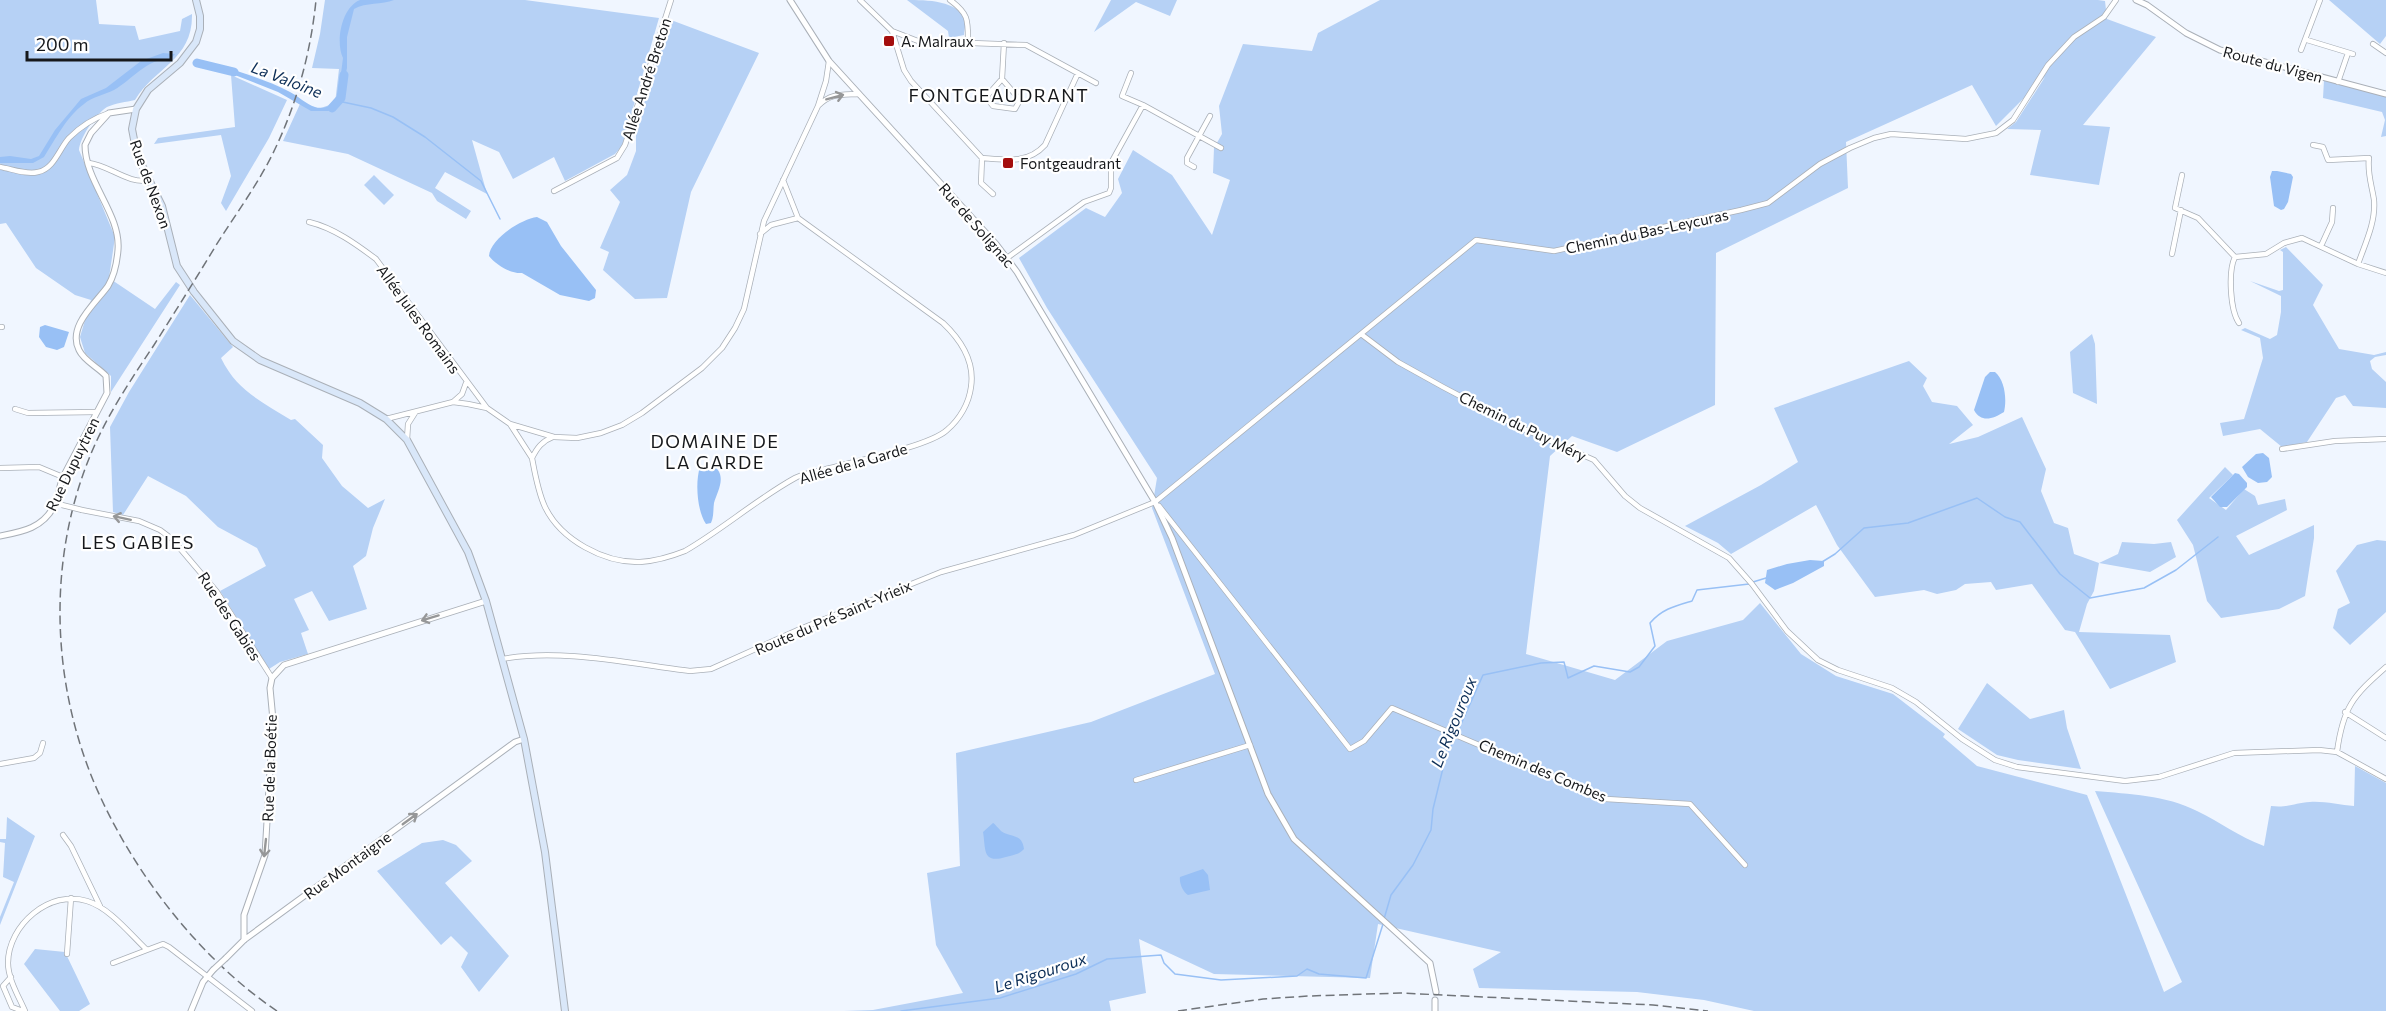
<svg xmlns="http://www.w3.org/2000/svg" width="2386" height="1011" viewBox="0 0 2386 1011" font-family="Commissioner,sans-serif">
<rect width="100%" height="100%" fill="#f0f6ff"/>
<path fill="#b6d1f5" d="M0,0H96L99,24L135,26L139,40L180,31L182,19L192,14C193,60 155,67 135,100C126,102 116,103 107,107C96,114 80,137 79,150L115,237L109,278L155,309L176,282L180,285L111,392V376L85,353L80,337L91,300L75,295L36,268L6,223L0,224Z
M325,0H525L659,18L622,146L615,154L565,181L554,157L513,179L499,152L472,140L487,194L445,172L435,188L471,211L466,219L437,201L432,193L348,154L283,141L300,104L318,109L335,103L339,69L312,68L320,34Z
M907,0C926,0 959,0 965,21C966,25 964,31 964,35L949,38L948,31Z
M1111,0H1177L1170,16L1136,2L1094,32Z
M1380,0H2098L2105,1L2107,19L2156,37L2083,125L2110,127L2099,185L2030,175L2041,130L2007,129L2016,122L2045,77L1996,126L1972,85L1846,142L1848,188L1716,253L1715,405L1617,452L1572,436L1550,456L1526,654L1615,680L1667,641L1743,620L1760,603L1801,654L1836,676L1893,694L1945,734L1943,737L1977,766L2087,795L2164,992L2182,982L2095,791C2129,794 2166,795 2197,811C2220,822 2239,837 2264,846L2271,806C2288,808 2294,803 2310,802C2324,801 2340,805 2354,806L2355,766L2386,783V1011H1754L1704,1000L1637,992L1479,988L1473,969L1501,952L1378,924L1370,978L1214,974L1139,939L1146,993L1109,1001L1111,1011H844L873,1010L963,993L936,945L927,873L960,866L956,753L1091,722L1215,674L1152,508L1157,478L1047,308L1019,258L1086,208L1105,217L1122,193L1118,179L1133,150L1172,175L1212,235L1230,180L1213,173L1214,148L1222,134L1219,106L1243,44L1312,51L1318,33Z
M2329,0H2386V36L2380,44Z
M671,20L759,53L691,192L667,298L635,299L603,270L609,252L600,248L620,202L610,190L627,175L636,151V127Z
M231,75L287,100L269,138L226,211L221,203L231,176L221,135L154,144L158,138L235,127Z
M2324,80L2386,95V136L2381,137L2385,120L2382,112L2323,98Z
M374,175L394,195L384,205L364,185Z
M2286,247L2323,285L2313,305L2339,349L2374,355L2386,352V355L2375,357L2370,361L2372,369L2386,382V408L2353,406L2345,395L2336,398L2307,442L2282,447L2260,429L2223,436L2220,423L2244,419L2263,358L2260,338L2241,330L2245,328L2270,339L2277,335L2281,312V296L2250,281L2279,291L2283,290V252L2280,250Z
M190,295L233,347L221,358C237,391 261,401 291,420L295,419L323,445L322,458L342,486L368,508L385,499L373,528L366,556L353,566L367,609L329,621L312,591L294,599L309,630L301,633L308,654L280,662L269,669L220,591L266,566L257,548L218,527L186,496L148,476L123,515L113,512L110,427L129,392Z
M2092,334L2095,344L2097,404L2073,393L2070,352Z
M1909,361L1927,378L1923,386L1932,402L1957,406L1973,425L1949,444L1978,437L2022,417L2046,469L2041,491L2054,523L2068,528L2074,554L2099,563L2118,554L2122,542L2154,544L2171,542L2176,557L2150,572L2099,563L2094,591L2087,604L2079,632L2170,635L2176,662L2110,689L2075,632L2065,630L2032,584L1996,590L1991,582L1965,584L1956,590L1937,594L1924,590L1875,597L1837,545L1816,505L1731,554L1718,543L1685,526L1761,485L1798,462L1774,408Z
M2225,467L2233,475L2209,498L2226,510L2244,489L2255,496L2258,505L2285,499L2287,510L2236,536L2249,555L2314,525V538L2305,596L2279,609L2221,618L2207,601L2193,545L2177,520Z
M2377,540L2386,541V612L2350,645L2333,628L2338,609L2350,603L2336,571L2357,545Z
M1987,683L2030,719L2064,710L2067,728L2081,769L2018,760L1997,755L1958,729Z
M7,817L35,836L0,925V917L14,882L3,877L5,843L0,842V839H6Z
M443,840L456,845L472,861L445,883L509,956L479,992L461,967L468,953L451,936L441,945L377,871L422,843Z
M35,949L65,952L90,1004L79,1011H60L24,964Z"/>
<path fill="#98c0f5" d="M360,0H394C382,5 366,2 354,9L347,37V68L339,104L328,111H311L278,92L222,70L223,66C245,74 270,81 290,92C298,96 306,104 315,107C324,110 335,105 338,96L343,58C335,41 342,7 360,0Z
M163,53L175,54L171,59C147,58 133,79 114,90C104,95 92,97 84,104C67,116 55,140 44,157L33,163H0V157L10,156L31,159L39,156L55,130L81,99L106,88L141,61Z
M2277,171L2291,174L2293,177L2288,202L2284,209L2281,210L2274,206L2270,177L2272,171Z
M537,217L547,222L561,246L596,290L595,298L589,301L560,295L522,273C511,274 496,265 489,256C490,239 521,219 537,217Z
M45,325L69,332L64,347L57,350L46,347L39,337L40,327Z
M1990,372H1995C2005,380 2007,400 2004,412C1993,419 1981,423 1974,410L1985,377Z
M2263,453L2269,458L2272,477L2267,482L2258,483L2248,477L2242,467L2256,454Z
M700,467H715C727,477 717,492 714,503C713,510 714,516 711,523L706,524C697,511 695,482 700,467Z
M2235,473L2239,474L2247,483V487L2227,507H2220L2211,497Z
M1810,560L1824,561V566L1793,583L1775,590L1765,583L1767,570L1787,564Z
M993,823C994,823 1000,830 1001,831C1011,838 1022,833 1024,849C1019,855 1012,855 1006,857C982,864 986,850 983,832Z
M1203,869L1208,875L1210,890L1188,895C1183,892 1179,883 1180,877Z"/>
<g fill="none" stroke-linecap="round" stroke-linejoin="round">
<path stroke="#98c0f5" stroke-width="1.5" d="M338,101L371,108L393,117L425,137L481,181L500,219
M1822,562L1835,554L1864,528L1908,523L1977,498L2005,517L2020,522L2060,574L2090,598L2144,588L2176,570L2218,537
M1753,582L1766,578
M1384,919L1391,895L1413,865L1431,830L1433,809L1445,760L1483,675L1541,663L1564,662L1568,678L1594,666L1630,672L1639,667L1655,646L1650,623C1662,609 1675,606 1692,601L1697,590L1749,584
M901,1011L1000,998L1076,974L1107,959L1161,955L1164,963L1175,974L1221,980L1297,976L1307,969L1319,974L1366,978L1383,924"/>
<path stroke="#98c0f5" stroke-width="9" d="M197,63L234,72
M332,108L341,98L344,75"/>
<defs>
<path id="minor" d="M860,0L892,31L918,41L1026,45L1096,83
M950,0C969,14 968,20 968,43
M892,31L904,70L911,81L982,158C1006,160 1028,164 1045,145L1078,73
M2307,40L2353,54
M2373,44L2386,53
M2301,50L2320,0
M829,61L826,81L818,106C831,93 841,95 859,94
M1131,73L1122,96L1143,105L1221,148
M1002,79L1020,100L1015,109L993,106L986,97L1002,79L1004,43
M2338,82L2348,53
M2313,145L2323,147L2328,160L2369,158C2367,173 2372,186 2374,200C2376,222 2365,244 2358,264
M982,158L981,183L993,194
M89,163C109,165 129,185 149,180
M0,167C12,169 26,175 38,172C54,169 59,149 69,138C80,127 94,118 109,113
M1194,167L1187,163V158L1210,116
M2182,175L2175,208L2198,218L2235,257
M554,191L617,158L625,145L671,0
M309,222C334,228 356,244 376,259L487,408
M760,234L771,225L798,218L783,180
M2321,246L2332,222L2333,208
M2172,254L2181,210
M1007,258L1084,202L1109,193L1111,188V163L1143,105
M2239,323C2230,310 2228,271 2235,257L2266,254L2284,243L2302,238L2358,264L2386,273
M0,327H2
M1361,334L1398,362L1443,387L1517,426L1594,460L1625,496L1640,508L1729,558L1752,584L1787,631L1818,660L1838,670L1892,688L1916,702L1962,739L1995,760L2017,767L2125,781L2159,777L2234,753L2319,750L2337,752L2386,779
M453,402L462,394L466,383
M15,409L28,413L97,412
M386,419L453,402L468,404L487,408L510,424L554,437L577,438L601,433L622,425L642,413L702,368L722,348L735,328L744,309L764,221L818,106
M510,424L532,458C537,448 542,441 553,437
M407,440L408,424L415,413
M2282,449L2335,441L2386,439
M532,458C535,474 538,492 545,507C561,540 604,563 640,562C656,561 670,557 685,551C723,529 757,499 795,478C804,473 816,472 826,469C852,462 930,446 947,430C960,419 969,403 971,387C975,361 961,340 943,323L798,218
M0,468L39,467L63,477
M1159,506L1350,749L1364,741L1392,708L1606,799L1690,804L1745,865
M82,510L139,521L160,530L172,539L217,592L272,678
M502,659C561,648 631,664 690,671L711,669L800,629L941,572L1074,535L1155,502L1476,240L1554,251L1741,210L1768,203L1820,164L1850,148L1874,138L1891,134L1966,139L1996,133L2013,120L2048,65L2074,37L2104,17L2116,0
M2345,712L2386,738
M2337,752C2343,707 2353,696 2386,667
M0,764L34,758L40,753L43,743
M1136,780L1250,745
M63,835L71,846L100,906
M67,954L71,898
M113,963L147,950
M11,977L3,986L12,1007L23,1011
M25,1011C19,997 8,979 8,963C8,925 50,889 87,901C110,908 130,934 147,950L163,944L169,947L252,1011"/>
<path id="tertiary" d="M790,0L829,61L996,244L1017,272L1155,502L1172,538L1268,794L1294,839L1430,963L1436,992
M2136,0L2147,5L2186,33L2220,50L2386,94
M0,536C22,532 44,528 55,504C59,496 59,486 63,477L107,393L106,376C98,367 84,361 79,350C67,326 96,303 108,286C114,276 117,262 118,250C121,214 85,182 85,145L91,133L109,113L136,109
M244,940V915L265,855L273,720L270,688L272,678L284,665L486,601
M226,958L244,940L515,742L524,739
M191,1011L203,982L213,970
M1435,1011V1000"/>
<path id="secondary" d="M196,0L200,16V29L196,42L180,63L148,90L136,109L132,129L137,155L162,206L177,266L194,292L233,341L260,360L360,403L386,419L407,440L468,552L486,601L524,739L545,852L565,1011"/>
</defs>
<use href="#minor" stroke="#aab0b8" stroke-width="6"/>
<use href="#tertiary" stroke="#aab0b8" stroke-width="7"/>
<use href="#secondary" stroke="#aab0b8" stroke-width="8"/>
<use href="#minor" stroke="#fff" stroke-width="4.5"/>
<use href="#tertiary" stroke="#fff" stroke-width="5"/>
<use href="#secondary" stroke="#d9e7f9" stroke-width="6"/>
<path stroke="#707479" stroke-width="1.5" stroke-dasharray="9 4.5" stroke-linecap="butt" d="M277,1011C198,958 129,867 93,780C50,675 48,553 93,449C109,412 132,378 154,345C175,312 195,280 215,247C235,215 259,183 275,149C297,103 311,51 316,0
M1178,1011L1263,999L1309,996L1400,993L1653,1005L1708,1011"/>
<defs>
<path id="minor-bridge" d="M62,505L82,510"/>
<path id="tertiary-bridge" d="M213,970L226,958"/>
</defs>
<use href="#minor-bridge" stroke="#aab0b8" stroke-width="6" stroke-linecap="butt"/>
<use href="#tertiary-bridge" stroke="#aab0b8" stroke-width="7" stroke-linecap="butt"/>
<use href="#minor-bridge" stroke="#fff" stroke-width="4.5"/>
<use href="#tertiary-bridge" stroke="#fff" stroke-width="5"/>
</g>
<defs><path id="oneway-shaft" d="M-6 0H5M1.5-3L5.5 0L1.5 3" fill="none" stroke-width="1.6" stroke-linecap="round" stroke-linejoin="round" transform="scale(1.5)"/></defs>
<g stroke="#969798">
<use href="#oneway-shaft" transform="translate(835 97) rotate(-15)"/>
<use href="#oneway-shaft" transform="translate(122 518) rotate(-168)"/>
<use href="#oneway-shaft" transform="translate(430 618) rotate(163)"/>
<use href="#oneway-shaft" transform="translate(410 819) rotate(-36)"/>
<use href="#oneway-shaft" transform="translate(265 848) rotate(96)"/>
</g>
<g fill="#a40e0d" stroke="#fff" stroke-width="2">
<rect x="883" y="35" width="12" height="12" rx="3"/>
<rect x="1002" y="157" width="12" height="12" rx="3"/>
</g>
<g text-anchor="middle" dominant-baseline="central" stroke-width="4.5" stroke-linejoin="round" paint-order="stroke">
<g font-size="15" fill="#16181b" stroke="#fff" text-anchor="start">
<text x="901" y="41">A. Malraux</text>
<text x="1020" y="163">Fontgeaudrant</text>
</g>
<g font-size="15" fill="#16181b" stroke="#fff">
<text transform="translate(2273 64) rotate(15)">Route du Vigen</text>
<text transform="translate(646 79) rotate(-72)">Allée André Breton</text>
<text transform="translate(151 184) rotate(70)">Rue de Nexon</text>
<text transform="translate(977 225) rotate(49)">Rue de Solignac</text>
<text transform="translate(1647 231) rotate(-12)">Chemin du Bas-Leycuras</text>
<text transform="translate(419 319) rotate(54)">Allée Jules Romains</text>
<text transform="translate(1523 426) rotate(26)">Chemin du Puy Méry</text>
<text transform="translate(853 463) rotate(-16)">Allée de la Garde</text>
<text transform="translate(72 464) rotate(-64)">Rue Dupuytren</text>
<text transform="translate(230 616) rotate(57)">Rue des Gabies</text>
<text transform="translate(833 617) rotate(-23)">Route du Pré Saint-Yrieix</text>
<text transform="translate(269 768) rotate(-88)">Rue de la Boétie</text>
<text transform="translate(1543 770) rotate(23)">Chemin des Combes</text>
<text transform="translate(347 865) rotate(-36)">Rue Montaigne</text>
</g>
<g font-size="16" font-style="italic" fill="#0c2e57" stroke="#fff">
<text transform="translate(287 79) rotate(21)">La Valoine</text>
<text transform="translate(1453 722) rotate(-68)">Le Rigouroux</text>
<text transform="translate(1040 972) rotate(-18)">Le Rigouroux</text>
</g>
<g font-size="18" letter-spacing="1.5" fill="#16181b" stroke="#fff">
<text x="999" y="95">FONTGEAUDRANT</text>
<text x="715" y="441">DOMAINE DE<tspan x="715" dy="21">LA GARDE</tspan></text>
<text x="138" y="542">LES GABIES</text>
</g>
</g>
<path d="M27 51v9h144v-9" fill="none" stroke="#16181b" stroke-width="3"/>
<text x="36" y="51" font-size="18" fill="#16181b" stroke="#ffffff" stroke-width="4.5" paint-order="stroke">200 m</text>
</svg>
